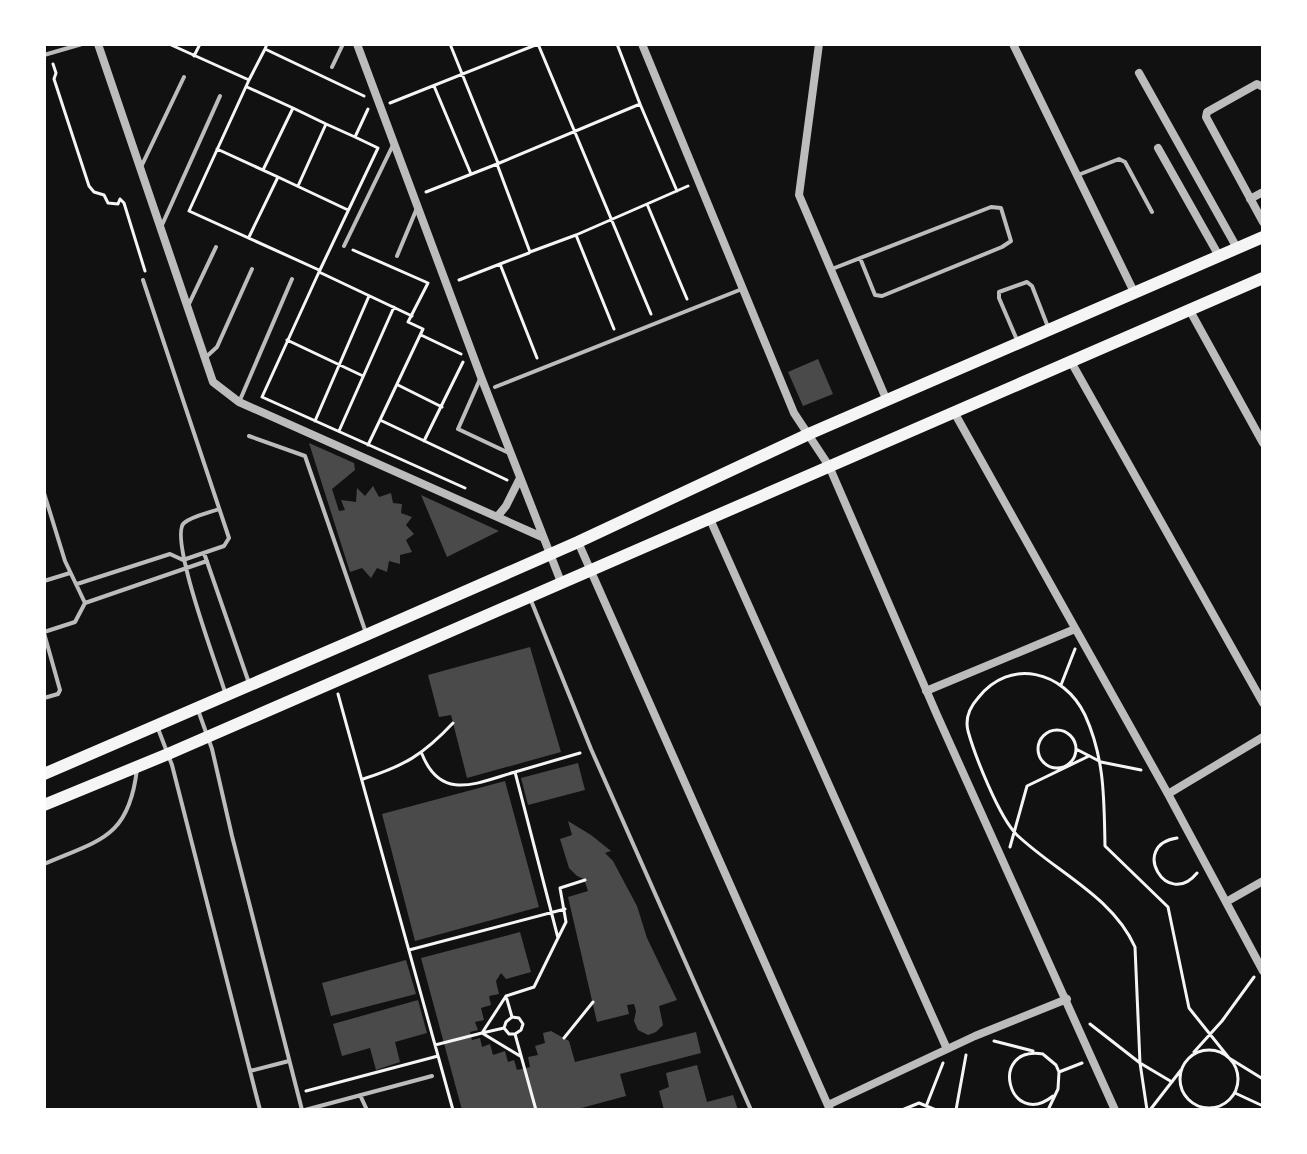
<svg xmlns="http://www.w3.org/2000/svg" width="1307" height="1154" viewBox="0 0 1307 1154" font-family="'Work Sans',sans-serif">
<rect width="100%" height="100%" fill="#111"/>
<path fill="#4a4a4a" d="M818,359L833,394L803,406L788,372Z
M309,443L354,463L355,470L332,489L339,511L345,510L341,500L356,502L357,488L365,496L373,486L379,497L391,493L393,503L402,504L401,513L412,517L406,525L414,534L406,540L412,552L400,555V564L389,561L387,572L377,568L371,578L362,568L350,572Z
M421,495L499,531L447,557Z
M530,647L561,752L467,778L451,715L439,717L428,675Z
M578,763L585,790L528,805L521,778Z
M505,781L539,907L415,941L382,814Z
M568,821L591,835L611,851L605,853L613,861L637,906L647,938L677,1000L659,1006L663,1025L656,1032L648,1035L638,1030L634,1021L636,1011L634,1004L627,1005L629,1014L597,1022L568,897L588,891L584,879L577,876L569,868L560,839L572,835Z
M520,932L531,972L506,979L501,973L496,981L499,994L489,996L491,1005L481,1008L484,1020L475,1022L478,1030L470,1032L472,1040L480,1038L482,1047L490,1044L493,1055L505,1051L508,1062L514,1060L517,1070L530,1067L528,1057L538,1055L535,1046L545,1043L543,1033L551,1031L569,1041L575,1062L696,1032L701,1053L620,1074L626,1096L574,1110H462L421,958Z
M406,960L416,994L331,1016L322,983Z
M418,1000L427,1033L395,1042L400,1062L376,1070L370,1048L342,1056L333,1024Z
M697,1065L707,1102L733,1095L738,1110H664L659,1091L669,1087L666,1073Z"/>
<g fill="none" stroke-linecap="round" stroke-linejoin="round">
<path stroke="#f5f5f5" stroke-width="3" d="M169,44L249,80L189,211L319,270
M267,44L265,49L364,96
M450,44L498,163
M538,44L651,314
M617,44L640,104
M194,56L200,44
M53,64L56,73L54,79L89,186L94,192L104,195L108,203L118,204L120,199L124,203L145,271
M249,80L265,49
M434,86L471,174
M247,87L293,108L263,170
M390,103L538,44
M293,108L326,124
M368,109L355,137L378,148L319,272L412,316
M217,149L278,177
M298,186L326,124L355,137
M426,192L497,164
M576,235L530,252L497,164L640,104L677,191
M249,237L278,177L348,210
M353,250L428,283L408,322L423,329L380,420L507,480
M529,253L500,264L537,358
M319,272L262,397L465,488
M459,280L500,264
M687,299L647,204L688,186
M614,329L576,235L647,204
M421,335L461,354
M287,340L363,376
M398,385L442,407
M315,421L369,296
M339,431L394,307
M424,441L463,362
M368,445L380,420
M1061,685L1075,649
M338,694L453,1110
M1038 749a19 19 0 1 1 38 0a19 19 0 1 1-38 0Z
M1076,749L1101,762L1141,770
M422,754C441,802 477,783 515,772L558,938L534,987L506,996L482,1033L435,1045
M515,772L580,753
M363,779C404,766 423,755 453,723
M1177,838C1129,845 1167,910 1197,873
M1010,847L1027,786L1089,756
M558,938L566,922L560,888L585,880
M409,950L565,909
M506,996L512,1017L506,1022L504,1028L509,1034H515L536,1110
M512,1017L519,1018L523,1024L521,1030L515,1034
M1090,1024L1140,1063L1172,1082
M482,1033L520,1056
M482,1033L504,1028
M564,1038L593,1002
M994,1041L1033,1051
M1180 1079a29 29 0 1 1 58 0a29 29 0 1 1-58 0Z
M1194,1052L1222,1021L1254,977
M1043,1054C987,1045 1009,1131 1053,1096
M1044,1055L1056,1065L1059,1072
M306,1091L438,1056
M1235,1093L1263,1106
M927,1104L943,1063
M902,1110L919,1103L936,1110
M956,1110L966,1055
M1048,1110L1058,1089L1059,1072L1082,1063
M1147,1110L1140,1063L1135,947C1112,896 1056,872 1017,835C999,817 975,756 968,731C965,719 970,707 978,698C1010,657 1064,671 1085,715C1105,759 1104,800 1105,846L1168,907L1189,1008L1229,1058L1263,1079
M1150,1110L1181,1070"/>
<path stroke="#bcbcbc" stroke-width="4" d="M44,55L82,44
M332,67L343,44
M142,165L184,77
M1078,175L1119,159L1125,162L1152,212
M162,225L220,96
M344,246L393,145
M397,256L417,208
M832,269L991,207L1001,208L1011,241L1002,247L882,296L875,295L860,258
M188,306L216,247
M1017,340L999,298V292L1027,282L1032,286L1048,327
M205,358L217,347L252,269
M480,379L458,429L509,453
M495,387L742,289
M240,400L292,279
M249,436L305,456L366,633
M44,493L65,561L85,603L75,622L44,632
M219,509C209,513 192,516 184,523C168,537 219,671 226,695
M204,553L249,683
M44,581L70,573
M77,584L170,554L183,560L224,546L229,538L143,280
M530,598L591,749L751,1110
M85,603L207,561
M44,633L60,690L58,694L44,698
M198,710L212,749L232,836L302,1110
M157,726L172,765L260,1110
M44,864C100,840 129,838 137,769
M250,1071L289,1061
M360,1095L367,1110
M305,1110L432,1076"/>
<path stroke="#bcbcbc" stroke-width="8" d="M98,44L213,382L239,402L542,537
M357,44L481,377L561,582
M642,44L794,413L829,466L937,715L1115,1110
M819,44L799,195L887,401
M1013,44L1134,292
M1139,73L1237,248
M1263,87L1257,84L1207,112L1206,117L1263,222
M1158,148L1219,256
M1250,199L1263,192
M1189,309L1263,443
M1070,360L1263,703
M954,412L1168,794L1263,971
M497,517L506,506L520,478
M709,517L947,1049
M578,542L830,1110
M926,691L1075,629
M1168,794L1263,737
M1226,902L1263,881
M828,1105L975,1036L1067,999"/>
<path stroke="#f5f5f5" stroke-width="12" d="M44,774L366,635L578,542L811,433L1263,237
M44,805L168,754L1263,278"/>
</g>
<rect width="1307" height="1154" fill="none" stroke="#ffffff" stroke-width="92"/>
</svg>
